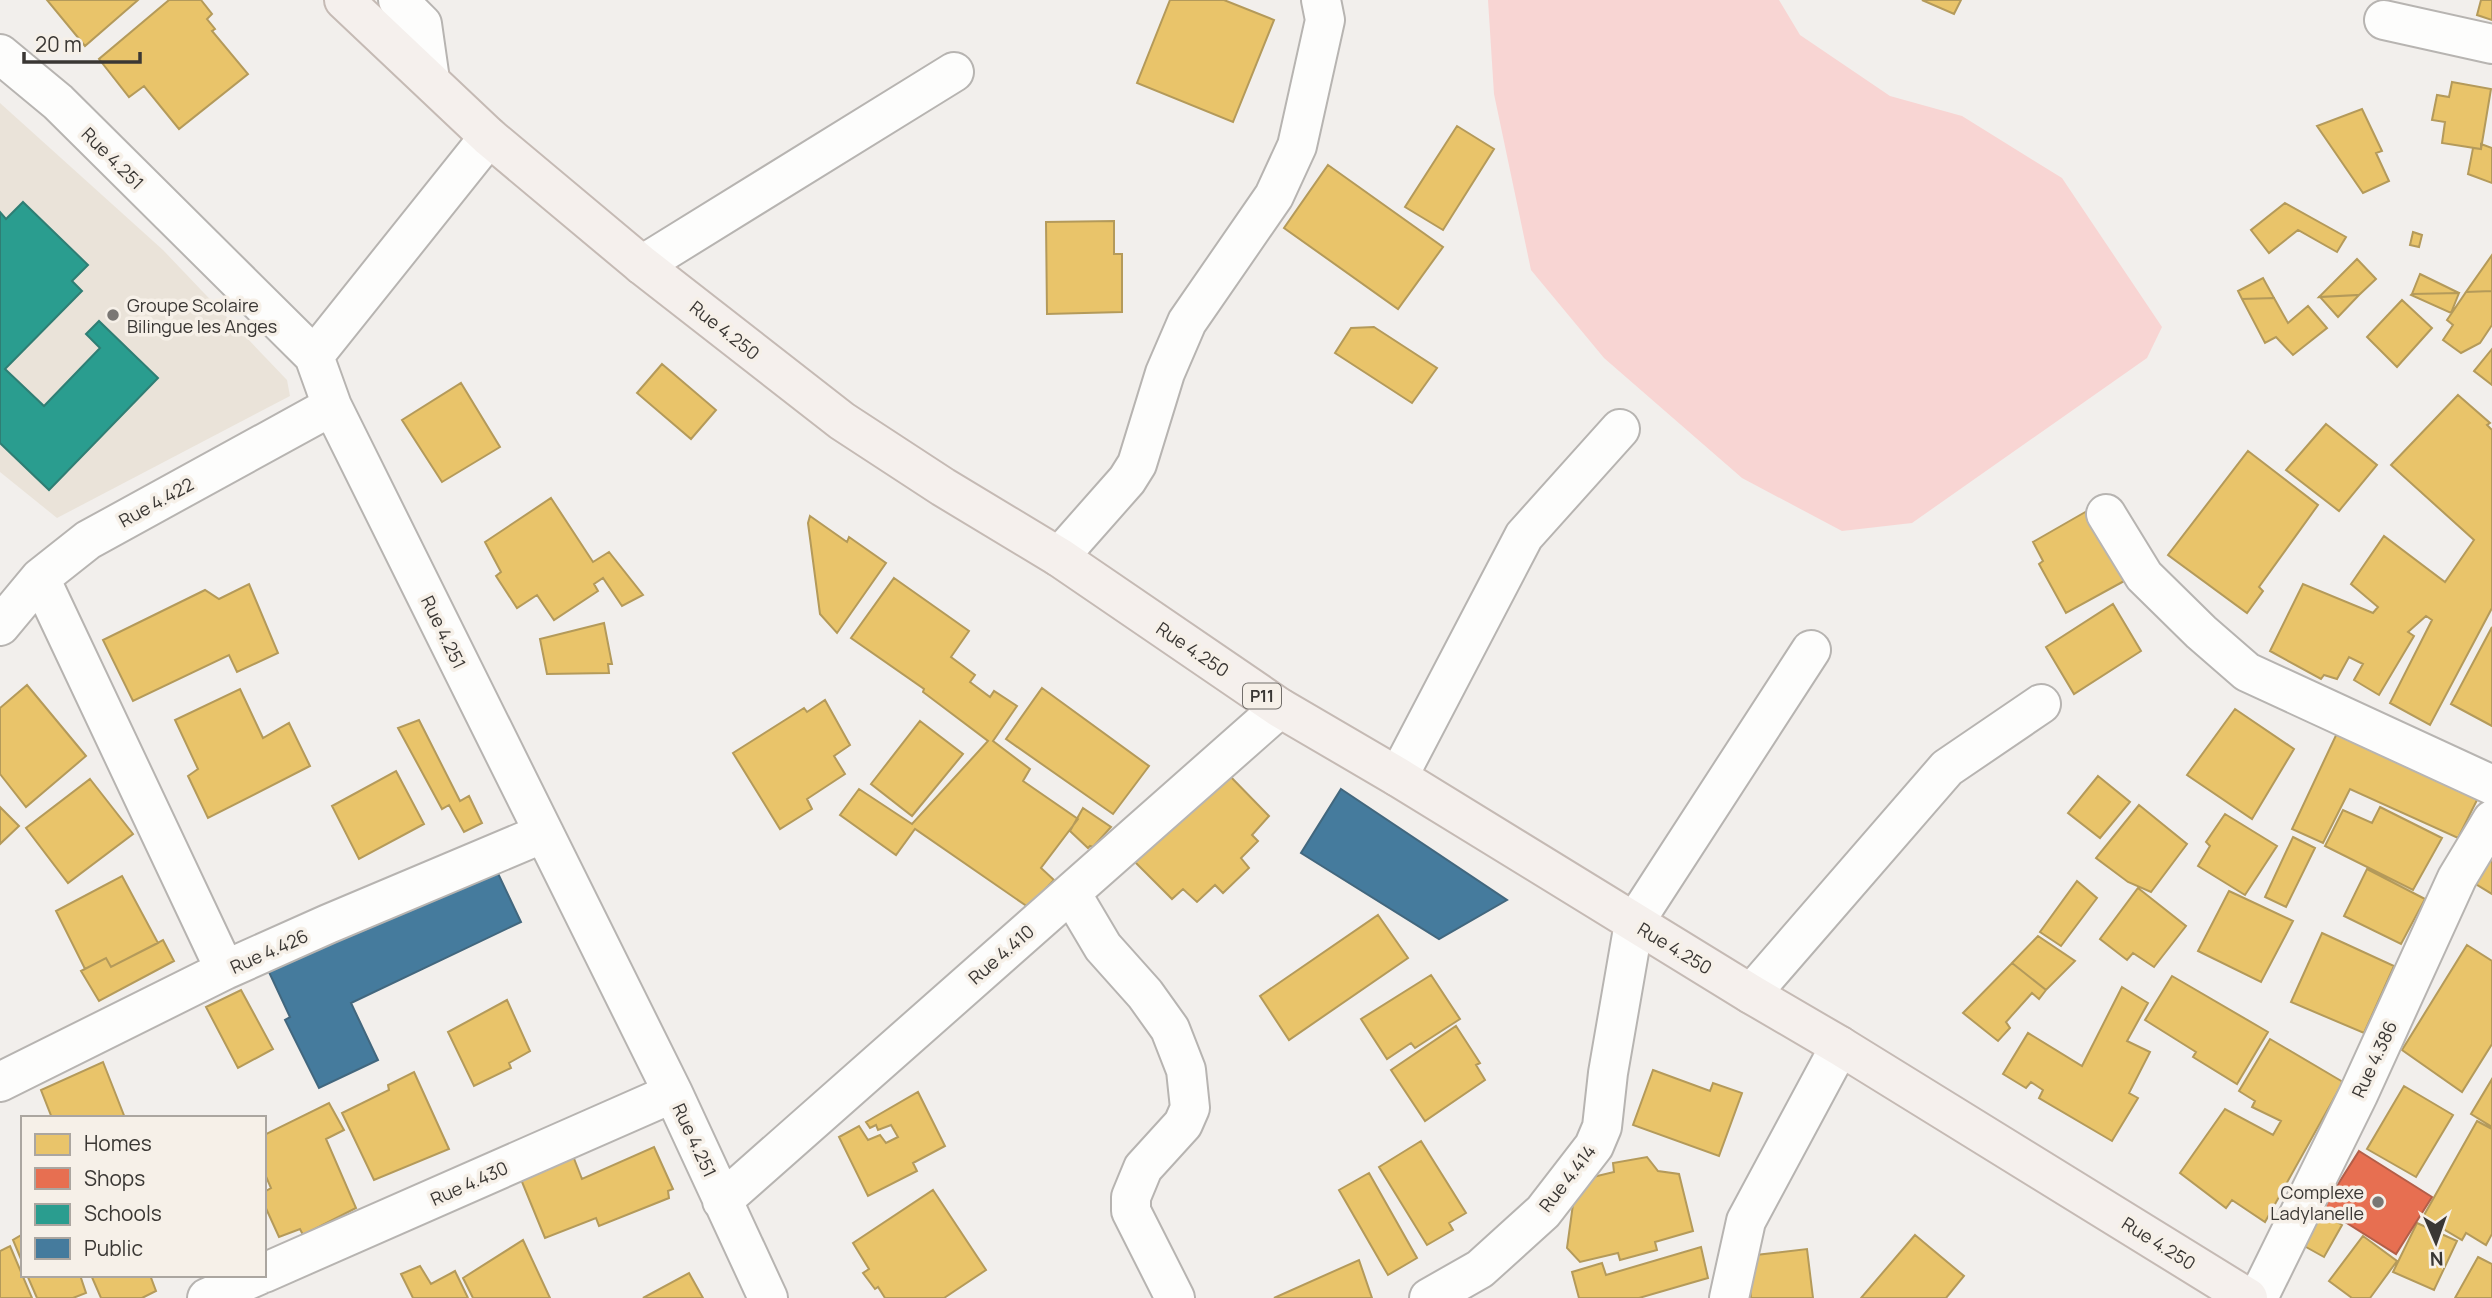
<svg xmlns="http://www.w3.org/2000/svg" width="2492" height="1298" viewBox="0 0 2492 1298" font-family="Manrope,sans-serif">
<rect width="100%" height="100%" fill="#f2efec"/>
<path fill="#eae3d9" d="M0,103L163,250L287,380L290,396L57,518L0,472Z"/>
<path fill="#f8d5d3" d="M1488,0H1779L1800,35L1890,96L1962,116L2062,178L2162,327L2147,358L1912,523L1842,531L1742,478L1604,358L1531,270L1494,94Z"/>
<path fill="#e9c46a" stroke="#b49a5a" stroke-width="2" d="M47,0H138L85,46Z
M169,0H201L212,14L207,19L215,29L212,31L248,74L179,129L144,86L129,97L99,59Z
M1170,0H1224L1274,20L1233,122L1137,83Z
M1922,0H1961L1954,14Z
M2481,0H2492V20L2477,15Z
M2452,82L2491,89L2481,149L2442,143L2445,122L2432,120L2437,95L2449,97Z
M2362,109L2382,151L2376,153L2389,181L2363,193L2317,126Z
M1457,126L1494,149L1443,230L1405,207Z
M2481,144L2492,148V183L2468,174L2473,148L2481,149Z
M1328,165L1443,247L1398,309L1284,228Z
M2285,203L2346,237L2337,252L2298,230L2269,253L2251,230Z
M1114,221V254H1122V312L1047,314L1046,222Z
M2413,232L2422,235L2419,247L2410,245Z
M2492,255V291L2466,292Z
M2357,259L2376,279L2359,295L2319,297Z
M2420,274L2459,293L2412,294Z
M2263,278L2274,298L2242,299L2238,291Z
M2492,291V325L2480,343L2461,353L2443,340L2453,325L2447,320L2466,292Z
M2459,293L2451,313L2411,295L2412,294Z
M2359,295L2338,317L2320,297Z
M2274,298L2288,323L2308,306L2327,328L2293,355L2276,337L2265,343L2242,299Z
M2402,300L2432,328L2397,367L2367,337Z
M1374,327L1437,368L1412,403L1335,353L1351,328Z
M2492,349V385L2474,371Z
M662,364L716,410L691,439L637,393Z
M461,383L500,447L442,482L402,420Z
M2458,395L2490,423L2487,425L2492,430V608L2430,725L2390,703L2432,620L2426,616L2408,632L2414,636L2379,695L2354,680L2363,664L2349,657L2337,679L2324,675L2321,679L2270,651L2303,584L2373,613L2378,607L2351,584L2384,536L2445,582L2474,540L2391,465Z
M2326,424L2377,465L2339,511L2286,470Z
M2248,451L2318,505L2259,587L2263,591L2247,613L2168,555Z
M551,498L593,562L609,552L643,595L622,606L603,578L594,584L598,591L554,620L537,595L517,608L496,576L501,572L485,542Z
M2087,511L2126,580L2066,613L2039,564L2043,561L2033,542Z
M810,516L847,542L849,537L886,563L837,633L820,614L808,523Z
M894,578L969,631L951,657L975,675L970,682L990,697L994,691L1017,706L993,741L1030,769L1023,781L1078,819L1041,868L1054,880L1028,907L915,829L896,855L840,815L859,789L912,824L988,741L923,692L924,689L851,638Z
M249,584L278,653L237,672L229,655L133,701L103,640L205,590L219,599Z
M2113,604L2141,651L2074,694L2046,647Z
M604,623L612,664H608L609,673L547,674L540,639Z
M2492,627V726L2451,704Z
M27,685L86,756L26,807L0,774V708Z
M1042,688L1149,766L1113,814L1006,739Z
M240,689L263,738L289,723L310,766L208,818L188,776L198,769L175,720Z
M825,700L850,745L834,756L845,774L807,799L812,809L780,829L733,753L804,708L807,712Z
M2235,709L2294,749L2252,819L2187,775Z
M419,720L460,801L469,796L482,823L464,832L449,805L442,809L398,728Z
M920,721L963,754L912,816L871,784Z
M2338,731L2479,796L2458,838L2350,789L2323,843L2292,829Z
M396,771L424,824L359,859L332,806Z
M1226,772L1269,816L1252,835L1258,841L1241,858L1249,868L1223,893L1215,885L1197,902L1183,889L1172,899L1134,861Z
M2098,776L2130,802L2100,838L2068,813Z
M90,779L133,834L68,883L26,828Z
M2139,805L2187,844L2151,892L2128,882L2096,858Z
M0,807L19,826L0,844Z
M2380,807L2442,838L2413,890L2325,846L2343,810L2372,823Z
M1083,808L1111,827L1093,847L1090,846L1088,848L1070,831Z
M2225,814L2277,846L2245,895L2198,866L2210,846L2206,842Z
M2293,837L2315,848L2286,907L2265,897Z
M2492,843V894L2469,880Z
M2367,869L2425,899L2401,944L2344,916Z
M122,876L158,943L111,967L106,958L85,969L56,911Z
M2077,881L2097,898L2061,946L2040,932Z
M2138,888L2186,926L2154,967L2133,953L2127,960L2100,939Z
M2229,891L2293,921L2261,982L2198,951Z
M1378,915L1408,958L1289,1040L1260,996Z
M2322,933L2394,966L2364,1033L2291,1002Z
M2038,936L2075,961L2046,990L2012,963Z
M163,940L174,961L99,1001L81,971L106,958L111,967Z
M2467,945L2492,961V1044L2462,1092L2402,1050Z
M2012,963L2046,990L2039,999L2032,993L2006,1022L2010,1028L1998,1041L1963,1013Z
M1431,975L1460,1019L1415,1048L1411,1043L1387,1059L1361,1019Z
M2172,976L2268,1032L2237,1084L2193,1057L2196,1052L2145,1020Z
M2122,987L2148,1003L2127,1041L2150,1052L2129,1093L2138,1098L2112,1141L2039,1098L2043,1090L2031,1082L2026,1088L2003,1074L2028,1033L2082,1066Z
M241,990L273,1049L238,1068L206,1007Z
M507,1000L530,1051L509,1063L511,1068L474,1086L448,1032Z
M1456,1026L1480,1063L1476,1065L1485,1080L1425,1121L1391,1070Z
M2270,1039L2343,1082L2265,1222L2232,1200L2226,1208L2180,1173L2225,1109L2273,1135L2281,1121L2252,1107L2255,1101L2239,1091Z
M103,1062L125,1118H52L41,1090Z
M1653,1070L1710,1091L1713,1083L1742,1093L1719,1156L1633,1125Z
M414,1072L449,1149L374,1180L342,1113L389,1090L388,1085Z
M2492,1079V1127L2471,1114Z
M2404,1086L2453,1115L2416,1177L2367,1149Z
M918,1092L945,1146L913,1163L917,1171L868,1196L839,1137L859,1126L868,1140L880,1135L886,1143L898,1137L891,1125L878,1130L876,1125L870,1128L866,1122Z
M329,1103L344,1130L326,1139L356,1208L303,1235L300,1229L279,1237L264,1204V1192L271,1188L264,1172V1135Z
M2477,1121L2492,1129V1234L2486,1245L2466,1233L2462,1240L2423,1217Z
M1421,1141L1466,1213L1449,1223L1453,1230L1427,1245L1379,1167Z
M654,1147L673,1189L668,1191L669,1198L599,1226L596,1218L545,1238L520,1177L573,1156L582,1179Z
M1647,1157L1658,1171L1679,1174L1693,1231L1655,1242L1657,1250L1620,1260L1618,1253L1580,1262L1567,1248L1574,1197L1572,1182L1614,1172L1613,1163Z
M1369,1173L1417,1258L1388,1275L1339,1190Z
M933,1190L986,1270L944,1298H885L878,1287L875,1289L863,1273L869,1269L853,1243Z
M2316,1210L2342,1225L2324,1257L2297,1242Z
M2417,1223L2457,1241L2434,1290L2393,1272Z
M23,1234V1264L13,1240Z
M1915,1235L1964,1276L1946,1298H1861Z
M2363,1236L2397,1261L2370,1298H2352L2329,1281Z
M523,1240L550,1298H473L463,1278Z
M10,1246L32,1298H0V1251Z
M1701,1247L1708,1278L1639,1298H1579L1572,1272L1602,1263L1606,1275Z
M1807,1249L1813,1298H1751L1747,1256Z
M2478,1257L2492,1264V1298H2455Z
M1359,1260L1372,1298H1274Z
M420,1266L431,1284L455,1271L468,1298H413L401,1274Z
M689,1273L703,1298H643Z
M27,1275H80L86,1293L73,1298H37Z
M91,1275H150L156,1291L142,1298H101Z"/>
<path fill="#e76f51" stroke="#b35e48" stroke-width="2" d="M2359,1151L2432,1197L2396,1254L2323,1208Z"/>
<path fill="#2a9d8f" stroke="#2f7e74" stroke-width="2" d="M23,202L88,265L72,281L82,291L5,369L44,406L100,348L86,334L99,321L158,378L49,490L0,443V212L6,219Z"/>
<path fill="#457b9d" stroke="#42677e" stroke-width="2" d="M1341,789L1507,900L1439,939L1301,853Z
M494,865L521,922L351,1003L378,1060L319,1088L285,1020L290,1017L268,970Z"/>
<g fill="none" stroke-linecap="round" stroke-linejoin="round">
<defs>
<path id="minor" d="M398,0L422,24L430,80
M2384,20L2492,44
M0,54L58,102L314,356L332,406L673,1093L768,1298
M642,265L954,72
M314,356L489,137
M2106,514L2144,576L2201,632L2247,672L2492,785
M1059,557L1127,480L1137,464L1165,373L1187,322L1274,196L1297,146L1325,20L1321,0
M40,578L225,970
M0,626L40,578L88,540L332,406
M1398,777L1524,536L1620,429
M1071,893L1103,947L1145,994L1170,1029L1186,1070L1190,1108L1183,1124L1143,1168L1131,1197V1211L1175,1298
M1751,994L1947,768L2041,704
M0,1082L225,970L328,924L544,833
M722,1201L1280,708
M264,1273L673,1093
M207,1298L259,1275
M1429,1298L1480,1269L1543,1212L1594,1146L1602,1127L1608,1073L1634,923L1811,650
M1729,1298L1746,1221L1840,1046
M2258,1298L2358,1095L2457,878L2492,820"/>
<path id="major" d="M344,0L489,137L642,265L842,421L943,487L1059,557L1280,708L1398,777L1751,994L1840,1046L2248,1298"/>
</defs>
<use href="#minor" stroke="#b7b4b1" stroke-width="42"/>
<use href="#major" stroke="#c5bab4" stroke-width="42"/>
<use href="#minor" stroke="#fdfdfc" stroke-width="38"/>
<use href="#major" stroke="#f5f0ed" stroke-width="38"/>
</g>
<g fill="#7a7774" stroke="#f6f0e8" stroke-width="2.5">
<circle cx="113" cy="315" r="7"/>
<circle cx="2378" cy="1202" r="7"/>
</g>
<g text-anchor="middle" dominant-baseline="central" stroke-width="7" stroke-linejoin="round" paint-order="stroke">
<rect fill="#f6f0e8" stroke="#726e6a" stroke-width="2" x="1243" y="683.5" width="38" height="25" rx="5"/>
<g font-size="16" font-weight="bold" fill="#3a3734">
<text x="1262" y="696">P11</text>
</g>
<g font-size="18" fill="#3a3734" stroke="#f6f0e8">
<text transform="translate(113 158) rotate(45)">Rue 4.251</text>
<text transform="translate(725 330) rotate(38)">Rue 4.250</text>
<text transform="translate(156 502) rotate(-29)">Rue 4.422</text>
<text transform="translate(444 632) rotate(64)">Rue 4.251</text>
<text transform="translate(1193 649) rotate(34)">Rue 4.250</text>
<text transform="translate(1675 948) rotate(31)">Rue 4.250</text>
<text transform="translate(269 951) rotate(-24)">Rue 4.426</text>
<text transform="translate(1001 954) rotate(-41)">Rue 4.410</text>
<text transform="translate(2374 1059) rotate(-65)">Rue 4.386</text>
<text transform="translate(695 1140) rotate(65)">Rue 4.251</text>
<text transform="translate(1567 1178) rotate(-52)">Rue 4.414</text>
<text transform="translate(469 1183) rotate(-24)">Rue 4.430</text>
<text transform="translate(2159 1243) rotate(32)">Rue 4.250</text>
</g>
<g font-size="18" fill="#3a3734" stroke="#f6f0e8" text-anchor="start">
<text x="127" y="305">Groupe Scolaire<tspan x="127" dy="21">Bilingue les Anges</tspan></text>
<text x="2364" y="1192" text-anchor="end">Complexe<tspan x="2364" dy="21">Ladylanelle</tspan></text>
</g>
</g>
<rect x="21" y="1116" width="245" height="161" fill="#f6f0e8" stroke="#aba6a0" stroke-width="2"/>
<rect x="35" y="1134" width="35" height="21" fill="#e9c46a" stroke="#aba6a0" stroke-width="2"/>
<text x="84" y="1151" font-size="21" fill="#3a3734">Homes</text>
<rect x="35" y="1168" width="35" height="21" fill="#e76f51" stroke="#aba6a0" stroke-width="2"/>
<text x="84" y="1186" font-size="21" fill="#3a3734">Shops</text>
<rect x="35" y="1204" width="35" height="21" fill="#2a9d8f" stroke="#aba6a0" stroke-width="2"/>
<text x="84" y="1221" font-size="21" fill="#3a3734">Schools</text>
<rect x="35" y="1238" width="35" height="21" fill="#457b9d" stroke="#aba6a0" stroke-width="2"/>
<text x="84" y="1256" font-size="21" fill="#3a3734">Public</text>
<g transform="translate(2436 1242) rotate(178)" stroke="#f6f0e8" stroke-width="5" paint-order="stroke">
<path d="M0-5L12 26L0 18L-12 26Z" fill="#3a3734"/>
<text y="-10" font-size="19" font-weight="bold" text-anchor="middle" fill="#3a3734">N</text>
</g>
<path d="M24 52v10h116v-10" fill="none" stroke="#3a3734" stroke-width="3.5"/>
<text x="35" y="52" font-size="21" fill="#3a3734" stroke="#f6f0e8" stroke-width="5" paint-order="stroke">20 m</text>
</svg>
